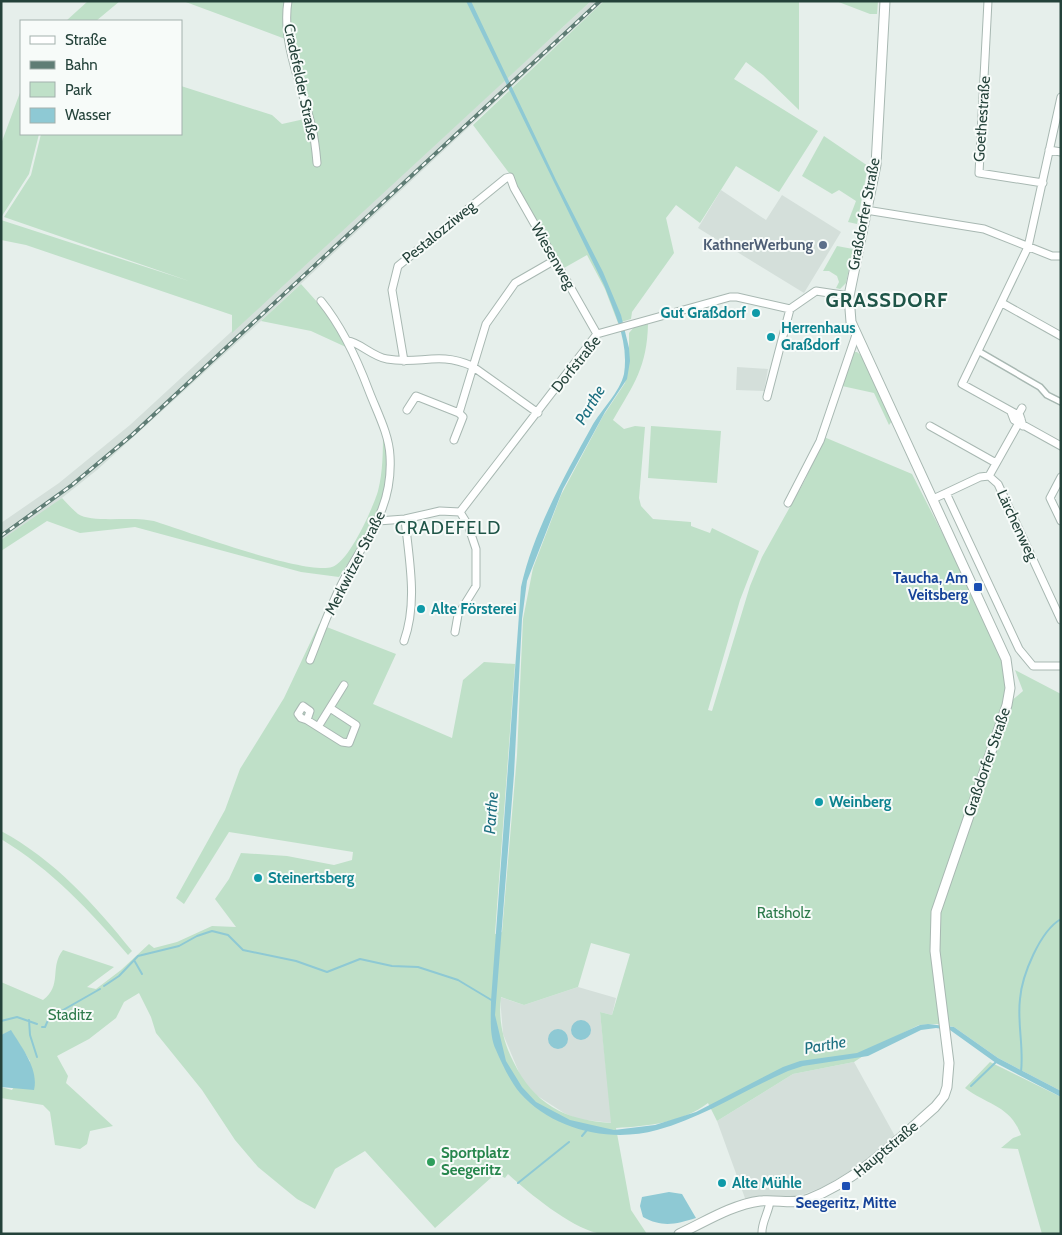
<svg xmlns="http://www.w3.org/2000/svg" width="1062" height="1235" viewBox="0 0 1062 1235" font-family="Cabin,sans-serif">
<rect width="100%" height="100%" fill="#e6efeb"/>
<path fill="#d4dfda" d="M591,1H604L261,321L97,470L43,513L1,540V523L59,483L130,425Z
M721,190L766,220L782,195L841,232L804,293L698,228Z
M737,367L768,369L764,391L736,390Z
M578,987L616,998L612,1015L600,1012L612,1123L578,1119L564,1113L536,1095L523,1082L503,1034L500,997L524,1005Z
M854,1062L896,1138L873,1158L823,1187L799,1196L746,1201L717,1121L793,1074Z"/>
<path fill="#bfe0c8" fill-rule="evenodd" d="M88,1H120L96,21H66Z
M183,1H591L232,333V315L26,245L1,240V220L189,281L4,217L31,175L41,134H181V86L272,115L282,124L309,118L288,40Z
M604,1H799V110L763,75L746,62L734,79L818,131L779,192L736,166L700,223L676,205L666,218L674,253L632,312L631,319L618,323L605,289L587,255L564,268L512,177L473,125Z
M836,1H878L877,14H870Z
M21,90V134H39L29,174L2,216L1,144Z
M824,136L868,166L857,224L848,222L856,201L839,190L832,194L802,176Z
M837,246L853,249L846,283L840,289L836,288L839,282L837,276L829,271H823Z
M301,284L335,322L348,348L311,331L261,321Z
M648,324C647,367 634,384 613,420L624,429L635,426L645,427L639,498L641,506L653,519L691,522V526L710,533L712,528L759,551L740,600L708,710L712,711L750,586L762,557L805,480L824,437L912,474L980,607L1004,664L1006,687L1005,702L968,816L974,818L1010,702L1023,691L1015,670L1061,694V1091L998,1058L954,1027L937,1024L919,1025L883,1043L854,1062L793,1074L717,1121L708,1103C682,1123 648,1126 616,1128L631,1210L647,1234C632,1234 612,1235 597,1233C569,1226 530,1194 508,1174L505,1178L497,1174L493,1176L435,1228L365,1151L335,1169L315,1209L297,1199L258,1167L235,1140L202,1090L156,1033L151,1017L139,993L124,1002L116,1018L89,1039L57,1056L68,1076L66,1083L113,1126L90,1131L87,1144L80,1149L55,1145L50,1112L43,1105L1,1098V1087L12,1090L30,1061L11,1031L1,1035V982L43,1000C63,985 49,967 63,950L114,967L87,987L96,989L121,970L149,944L154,948L177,942L212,926L236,927L215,899L229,879L241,853L287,856L334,865L352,860L353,852L229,832L184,904L176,898L225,810L240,769L284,698L319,624L396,654L373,704L452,738L463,680L484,662L515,664L495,934L502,932L517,755L523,619L533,568L561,495L603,416L625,383L629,361V333L635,326ZM591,943L630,954L612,1015L600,1012L611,1123C564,1120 534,1104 513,1061C503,1041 498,1019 501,997L524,1005L578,987Z
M853,352H857L862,356L892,421L889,425L874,393L842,386Z
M651,426L721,431L717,483L648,478Z
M383,431C384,441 388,451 389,461C393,501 359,546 339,577L301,572L135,527L80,533L47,521L1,551V540L62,498C67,503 72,509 78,514C93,524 135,515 157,522C188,532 305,575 332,567C349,562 373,508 378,491C383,472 383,450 383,431Z
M1,831C55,860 95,905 132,951L128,955C89,910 52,870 1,839Z
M990,1062L1061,1097V1234H1042L1018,1149L1001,1148L1013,1138L1021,1135C1010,1105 987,1105 965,1088Z"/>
<path fill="#8ec9d4" d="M466,1H471L556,180L603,272L621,315L629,348L630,361L627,379L605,412L563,489L527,581L522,619L514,774L495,1015L506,1061L522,1087L536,1102L570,1120L614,1130L655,1125L696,1112L783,1067L800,1061L857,1053L920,1025L928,1024L954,1027L998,1058L1061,1091V1097L996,1063L950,1030L936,1028L921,1030L868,1056L803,1066L788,1071C744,1090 704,1117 657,1130C610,1143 553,1130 520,1093C510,1081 502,1064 496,1050C489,1036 491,1016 491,1001L521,587C533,532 565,475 592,426C601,410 620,392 624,374C629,342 615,314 604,285Z
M571 1030a10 10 0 1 1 20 0a10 10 0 1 1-20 0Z
M548 1039a10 10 0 1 1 20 0a10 10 0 1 1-20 0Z
M11,1030C22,1048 39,1069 34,1090L1,1087V1035Z
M669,1192L682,1194L696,1218C676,1224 663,1228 643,1217L640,1206L642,1197Z"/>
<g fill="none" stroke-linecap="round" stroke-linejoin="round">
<path stroke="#8ec9d4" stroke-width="2" d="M134,960L142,974
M104,986L119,976L138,956L179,946L197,936L212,931L228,935L243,950L296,961L327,972L360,959L392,966L418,967L458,980L493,1001
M29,1020L30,1035L37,1057
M1,1021L17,1017L37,1024
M42,1027H45L49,1018L100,989
M1021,1072C1024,1047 1017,1023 1020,999C1022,975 1040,931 1061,919
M971,1086L996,1062
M582,1136L587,1130
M518,1183L569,1142"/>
<defs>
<path id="pedestrian" d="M978,351L1040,387L1047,395L1061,402"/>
<path id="minor" d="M288,1C281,43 303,88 312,128C315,140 316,151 317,163
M988,1L979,173L1043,183
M1049,150L1061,152
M866,210L984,229L1052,256H1061
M1002,303L1061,336
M348,341C359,342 373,357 387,359C420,365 438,351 472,366L538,413
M404,361L392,290L398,266L506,178L510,177L514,188L597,334
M767,397L790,309
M407,410L416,396L459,413L463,417L454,440
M1011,412L1014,420L1061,446
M459,413L486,324L515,283L555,260
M1018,415L1022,408
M930,426L996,463
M1023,426L1020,416L962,384L1028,247L1061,97
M989,476L998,484L1061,620
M989,476L1021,419
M1061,477L1050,498L1061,521
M946,493L980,477L989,476
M933,499L946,493L1019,649L1033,666H1061
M788,503L820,441L856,335
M460,512L597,334L730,297H737L790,309L816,291L849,296
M378,521L405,519L440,511L460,512
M455,632L458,615L476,586V549L468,525L460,512
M404,641C418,602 409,560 405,519
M310,660C322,630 332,600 348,572C370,533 393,505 390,456C389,434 377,412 369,391C357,359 343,328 321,301
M307,720L310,711L303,706L298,714L301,718L307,720L342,742L349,743L356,725L330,708
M318,727L344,685
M762,1234C761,1223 769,1212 770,1201"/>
<path id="tertiary" d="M679,1234C705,1222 731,1205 760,1201C777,1199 793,1205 809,1199C859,1179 895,1142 935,1107L944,1096L947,1087L949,1063L935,951L936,912L1007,705L1010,688L1006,659L851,322L849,296L876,165L885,1"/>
</defs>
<use href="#pedestrian" stroke="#a8b8b2" stroke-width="8"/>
<use href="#minor" stroke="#a8b8b2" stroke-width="9"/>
<use href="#tertiary" stroke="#a8b8b2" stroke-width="11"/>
<use href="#pedestrian" stroke="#fff" stroke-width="5"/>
<use href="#minor" stroke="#fff" stroke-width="7"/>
<use href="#tertiary" stroke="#fff" stroke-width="9"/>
<defs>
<path id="rail" d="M1,536L72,485L132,435L600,1"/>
</defs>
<use href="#rail" stroke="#5f7d75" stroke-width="4"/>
<use href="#rail" stroke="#f7fbf9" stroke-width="2" stroke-dasharray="5.5" stroke-linecap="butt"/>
</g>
<circle fill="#5c6f8a" stroke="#f7fbf9" stroke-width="2" cx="823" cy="245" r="5"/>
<g fill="#0f9aa8" stroke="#f7fbf9" stroke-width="2">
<circle cx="756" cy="313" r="5"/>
<circle cx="771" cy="337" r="5"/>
<circle cx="421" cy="609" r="5"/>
<circle cx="819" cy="802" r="5"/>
<circle cx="258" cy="878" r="5"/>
<circle cx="722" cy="1183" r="5"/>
</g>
<g fill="#1a4fb4" stroke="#f7fbf9" stroke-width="2">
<rect x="973" y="582" width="10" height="10" rx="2.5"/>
<rect x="841" y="1181" width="10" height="10" rx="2.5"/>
</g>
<circle fill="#2e9e5b" stroke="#f7fbf9" stroke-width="2" cx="431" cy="1162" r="5"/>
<g text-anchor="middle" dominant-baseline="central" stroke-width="4" stroke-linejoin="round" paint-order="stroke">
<g font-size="15" fill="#24423a" stroke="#f7fbf9">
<text transform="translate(301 82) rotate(78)">Cradefelder Straße</text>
<text transform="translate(982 119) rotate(-86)">Goethestraße</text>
<text transform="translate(864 214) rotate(-79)">Graßdorfer Straße</text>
<text transform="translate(439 232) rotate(-39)">Pestalozziweg</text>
<text transform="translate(553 256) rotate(60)">Wiesenweg</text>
<text transform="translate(576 364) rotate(-51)">Dorfstraße</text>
<text transform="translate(1017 525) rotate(65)">Lärchenweg</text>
<text transform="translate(355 563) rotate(-63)">Merkwitzer Straße</text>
<text transform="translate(987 762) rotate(-71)">Graßdorfer Straße</text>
<text transform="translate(886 1149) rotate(-40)">Hauptstraße</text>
</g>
<g font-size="15" font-weight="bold" fill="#4e5e75" stroke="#f7fbf9" text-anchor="end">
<text x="813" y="245">KathnerWerbung</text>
</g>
<g font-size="15" font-weight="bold" fill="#0d838f" stroke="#f7fbf9" text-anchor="start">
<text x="746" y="313" text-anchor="end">Gut Graßdorf</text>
<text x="781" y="328">Herrenhaus<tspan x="781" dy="17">Graßdorf</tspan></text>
<text x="431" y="609">Alte Försterei</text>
<text x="829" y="802">Weinberg</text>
<text x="268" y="878">Steinertsberg</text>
<text x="732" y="1183">Alte Mühle</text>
</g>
<g font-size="15" font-weight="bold" fill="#164399" stroke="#f7fbf9" text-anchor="end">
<text x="968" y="578">Taucha, Am<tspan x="968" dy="17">Veitsberg</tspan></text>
<text x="846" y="1203" text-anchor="middle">Seegeritz, Mitte</text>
</g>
<g font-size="15" fill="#2d7a4b" stroke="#f7fbf9">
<text x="784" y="913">Ratsholz</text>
<text x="70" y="1015">Staditz</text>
</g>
<g font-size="15" font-weight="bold" fill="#27864d" stroke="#f7fbf9" text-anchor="start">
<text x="441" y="1153">Sportplatz<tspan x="441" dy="17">Seegeritz</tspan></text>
</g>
<g font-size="16" font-style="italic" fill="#1c6f80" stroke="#f7fbf9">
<text transform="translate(590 405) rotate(-59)">Parthe</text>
<text transform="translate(491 813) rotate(-86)">Parthe</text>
<text transform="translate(825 1045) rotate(-10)">Parthe</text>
</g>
<g font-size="18" letter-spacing="1" fill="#1f5548" stroke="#f7fbf9">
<text x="448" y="528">CRADEFELD</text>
</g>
<g font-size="20" font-weight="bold" letter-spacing="1" fill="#1f5548" stroke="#f7fbf9">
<text x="887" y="300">GRASSDORF</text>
</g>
</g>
<rect width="1062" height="1235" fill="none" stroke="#24423a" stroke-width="5"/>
<rect x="20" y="20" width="162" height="115" fill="#f7fbf9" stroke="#a3b1ad"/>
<rect x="30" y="36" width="25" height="8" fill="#ffffff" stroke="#a3b1ad"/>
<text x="65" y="45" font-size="15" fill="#24423a">Straße</text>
<rect x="30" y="61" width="25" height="8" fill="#5f7d75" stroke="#a3b1ad"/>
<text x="65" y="70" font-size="15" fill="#24423a">Bahn</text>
<rect x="30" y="82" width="25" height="15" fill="#bfe0c8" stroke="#a3b1ad"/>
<text x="65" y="95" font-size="15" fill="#24423a">Park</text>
<rect x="30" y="108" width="25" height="15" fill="#8ec9d4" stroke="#a3b1ad"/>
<text x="65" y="120" font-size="15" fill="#24423a">Wasser</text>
</svg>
